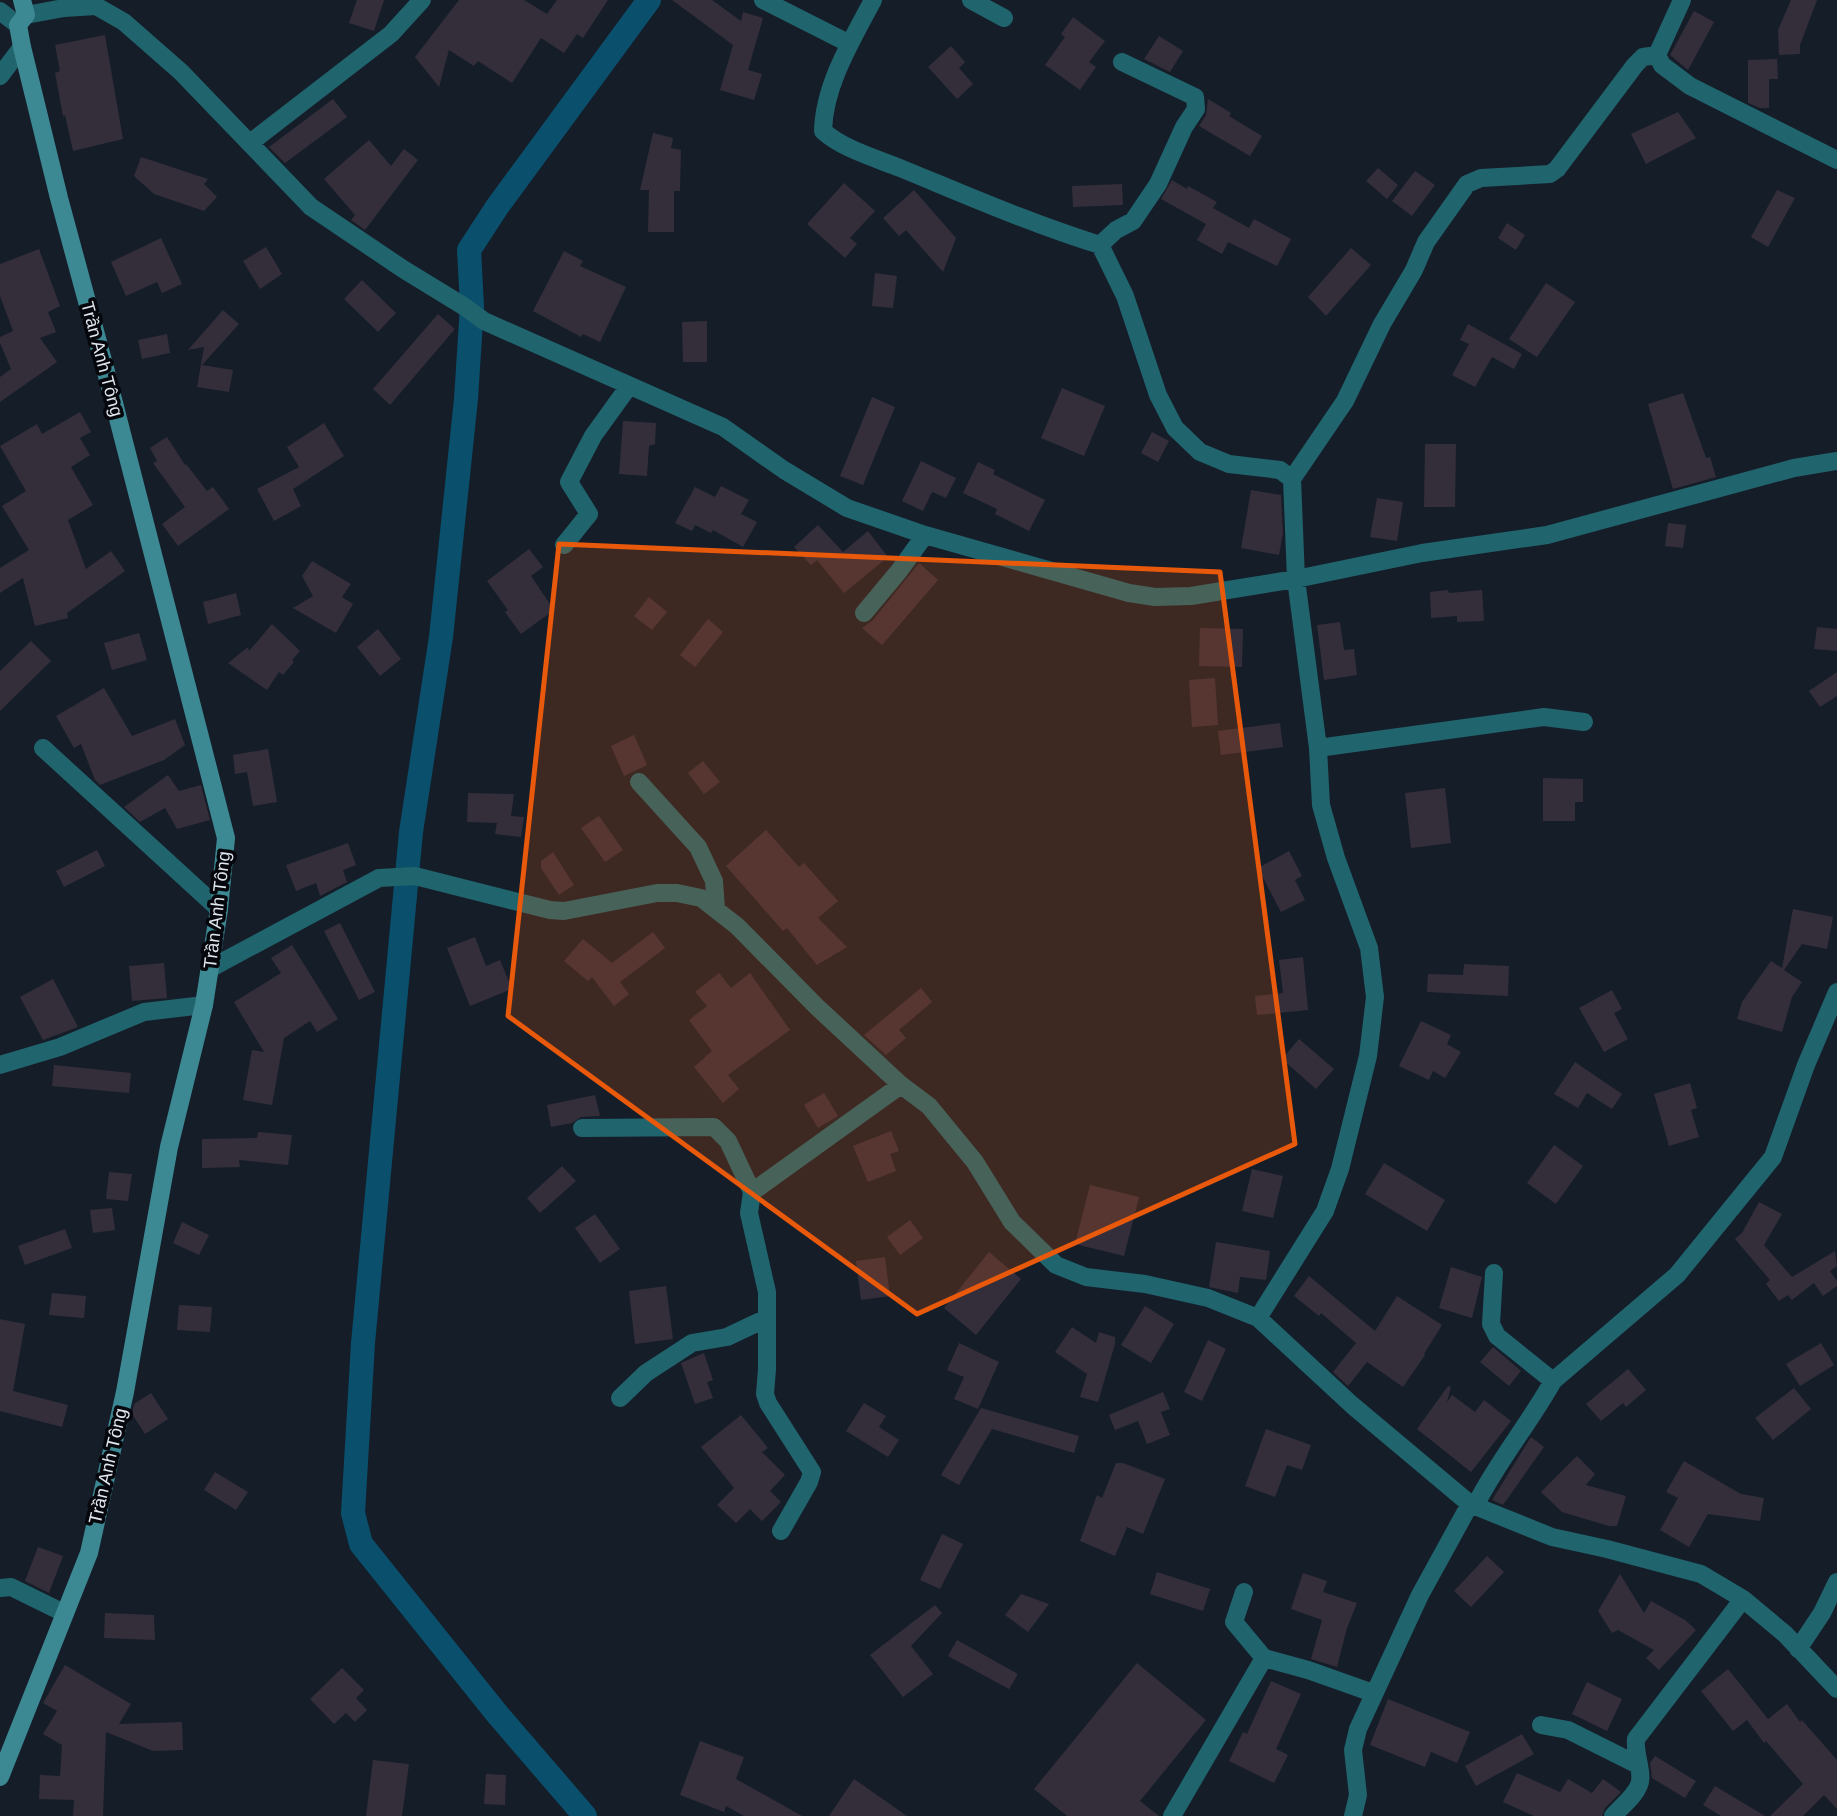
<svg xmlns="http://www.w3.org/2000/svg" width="1837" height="1816" viewBox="0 0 1837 1816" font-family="Arial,sans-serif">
<rect width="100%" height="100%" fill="#151d29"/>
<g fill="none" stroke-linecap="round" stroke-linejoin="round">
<path stroke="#0a4f6b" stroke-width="24" d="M585,1816L498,1715L361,1544L353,1513L363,1343L411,832L441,637L466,399L472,306L469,250L497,207L649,0"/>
</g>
<path fill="#342e3b" d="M357,0H384L374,31L349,23Z
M459,0H524L547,14L557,0H608L583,38L577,34L564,53L541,38L512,83L478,61L474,66L449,50L439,87L415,57Z
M672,0H712L741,21L743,12L763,18L748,70L762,74L754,100L720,90L733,45Z
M1791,0H1817L1800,45V54L1779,55L1778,30Z
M1694,11L1714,22L1688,70L1670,55Z
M1073,17L1105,41L1089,62L1096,67L1080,90L1045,65L1065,37L1061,34Z
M105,35L123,139L73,151L65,115L63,116L55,73L60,71L55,45Z
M1159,36L1183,51L1170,72L1144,59Z
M951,46L965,62L959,68L973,84L957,99L928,67Z
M1777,59L1778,79H1769V108H1760L1748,103V60Z
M333,99L347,117L285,163L269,147Z
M1208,99L1231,113L1229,116L1262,136L1250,156L1199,126L1206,115Z
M1678,112L1696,138L1646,164L1631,134Z
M653,133L673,138L671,148L681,150L680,191H674V232H648L649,190H640Z
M369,140L391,166L404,149L418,160L365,230L351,220L355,215L324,179Z
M141,157L208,179L204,184L217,197L204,211L154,194L134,176Z
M1378,168L1398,185L1387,199L1366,181Z
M1415,171L1435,185L1412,216L1392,201Z
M1172,180L1187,189L1188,186L1217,202L1213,208L1249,228L1254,219L1291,239L1277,266L1228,242L1222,254L1197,240L1206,224L1161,199Z
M844,183L875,211L850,238L857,244L845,258L807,224Z
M1122,184L1123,205L1073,207L1072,186Z
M914,190L956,238L943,272L906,230L899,236L883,218Z
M1777,190L1795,198L1768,247L1751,237Z
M1507,223L1525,235L1516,250L1498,238Z
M161,238L182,284L162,293L157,282L126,296L111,262Z
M266,247L282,274L260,289L243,261Z
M1351,248L1371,265L1326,316L1308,297Z
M39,249L60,306L48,312L56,332L40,338L57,362L0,402V377L11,369L0,343V337L13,331L0,296V264Z
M564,251L583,261L580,266L626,287L600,342L583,334L581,337L533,311Z
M875,273L897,276L893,308L872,306Z
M362,280L396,313L378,332L344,299Z
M1546,283L1575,302L1537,357L1509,339Z
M223,310L239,324L202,365L233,370L229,392L197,387L204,347L188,350Z
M438,314L455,329L390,405L373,389Z
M707,321V362H683L682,322Z
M1468,324L1522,354L1514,369L1492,357L1475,387L1452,375L1469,344L1460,340Z
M167,334L170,353L142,359L138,340Z
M1062,388L1105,406L1084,456L1041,438Z
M1683,393L1706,458L1710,457L1716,477L1673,489L1648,404Z
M872,397L895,407L863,485L840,476Z
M80,412L91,432L80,438L90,455L71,467L93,505L68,520L86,569L111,551L125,571L67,613L68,618L35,626L23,578L0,593V568L29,550L2,506L26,491L0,446L37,424L42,434Z
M623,421L656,423L655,444L649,446L647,476L619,474Z
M324,423L344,456L293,489L301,506L274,521L257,489L299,467L287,447Z
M1152,432L1169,441L1158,462L1141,453Z
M167,437L185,465L186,464L207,491L213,487L229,509L178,546L162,524L185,507L153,463L157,461L150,448Z
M1425,444H1456L1455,507H1424Z
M921,461L956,478L946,498L932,492L923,511L902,501Z
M978,462L995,470L993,474L1045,500L1029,531L995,514L997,509L963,493Z
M721,486L749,500L741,514L757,522L743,547L713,530L711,533L695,525L692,531L675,523L695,487L715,497Z
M1251,490L1281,495L1283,533L1279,555L1241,548Z
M1377,498L1403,502L1397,541L1370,537Z
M1668,523L1686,525L1683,548L1665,546Z
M818,525L843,552L868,531L888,557L844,593L817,560L811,565L794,547Z
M529,549L543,567L531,576L554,610L521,634L505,612L508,610L487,581Z
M312,561L351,584L342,597L353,604L336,633L293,608L313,596L302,576Z
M919,563L938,580L882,645L862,628L873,620Z
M1448,590L1449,593L1482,590L1484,621L1457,622V616L1431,618L1430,592Z
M236,593L241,615L208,624L203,602Z
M649,597L667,612L652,630L634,616Z
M708,619L723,632L695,667L680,655Z
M1340,622L1344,650L1354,649L1357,675L1324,680L1317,625Z
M272,624L300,651L292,660L294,662L283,675L279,672L267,690L228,663L248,647L249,651Z
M1817,627L1837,629V651L1814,649Z
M1200,628L1243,629L1242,667L1199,666Z
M378,629L401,659L380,676L357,647Z
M139,633L147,660L112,670L104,643Z
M31,641L51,661L0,711V671Z
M1837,672V696L1820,707L1809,691Z
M1215,678L1218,725L1192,727L1189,680Z
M104,688L132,736L175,719L185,745L164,760L100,785L95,780L81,744L74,748L56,716Z
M1280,723L1283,747L1221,755L1218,731Z
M634,735L647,765L624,776L611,746Z
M268,749L277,802L253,806L247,772L235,774L233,755Z
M703,761L720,782L704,794L688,773Z
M168,775L179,791L201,785L210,820L177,829L165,808L140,822L124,807Z
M1543,778L1583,779V802H1575V821H1543Z
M1445,788L1451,843L1411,848L1405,793Z
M468,793L514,794L511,816L524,817L521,837L495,834L497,823L467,822Z
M599,816L623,850L605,862L581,828Z
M766,830L799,867L804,863L838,901L818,918L847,947L817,965L787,928L783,931L726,866Z
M348,843L356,865L343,870L347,882L320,896L316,883L296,891L286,865Z
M97,850L105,866L64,887L56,871Z
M1289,851L1302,876L1295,880L1305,900L1281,912L1258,868Z
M553,852L574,885L559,895L541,868V861Z
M1793,909L1833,917L1827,949L1802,944L1784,970L1802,982L1792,997L1782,1032L1737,1019L1742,1002L1771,961L1782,968Z
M340,923L375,992L359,1000L324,931Z
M653,932L665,948L620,982L629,994L614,1006L592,977L588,981L564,961L583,939L612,963Z
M475,937L486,966L500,960L512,989L470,1006L447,948Z
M292,945L338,1019L317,1032L310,1021L284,1038L272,1105L243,1100L252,1050L264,1052L234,1002L281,973L271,958Z
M1303,957L1308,1010L1257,1015L1255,996L1283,993L1279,960Z
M164,963L167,998L132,1001L129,966Z
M1464,964L1509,966L1508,996L1427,992L1428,974L1463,975Z
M719,973L731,988L750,973L790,1030L728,1075L739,1089L723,1103L694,1067L712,1051L689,1020L707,1006L695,992Z
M53,979L78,1027L43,1040L20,997Z
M921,988L932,1002L899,1030L906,1038L886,1055L864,1035Z
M1612,990L1622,1009L1614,1013L1628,1039L1604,1052L1579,1008Z
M1421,1021L1451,1035L1447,1044L1461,1052L1445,1078L1433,1071L1429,1080L1399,1066Z
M1299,1039L1334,1069L1316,1089L1282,1059Z
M1575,1062L1622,1094L1612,1109L1587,1093L1578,1108L1554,1094Z
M54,1065L131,1073L129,1093L52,1086Z
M1690,1083L1697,1108L1691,1110L1699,1137L1669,1146L1654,1094Z
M824,1093L838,1116L818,1128L804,1105Z
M595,1095L600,1116L581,1117L572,1123L551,1127L547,1105Z
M891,1131L899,1151L890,1154L896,1171L868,1182L853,1146Z
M258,1132L292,1135L288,1165L239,1160L240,1167L202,1168V1139L257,1138Z
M1554,1145L1583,1166L1556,1204L1527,1183Z
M1384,1163L1445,1200L1427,1231L1365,1194Z
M562,1166L576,1181L540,1213L527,1198Z
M1252,1169L1283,1176L1273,1218L1242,1211Z
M109,1172L132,1174L128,1201L106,1199Z
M1090,1185L1139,1197L1124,1256L1075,1244Z
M1759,1202L1782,1214L1764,1245L1792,1277L1835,1251L1837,1266L1830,1271L1837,1281V1286L1823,1296L1814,1283L1792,1300L1788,1295L1779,1301L1766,1284L1770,1280L1735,1239L1742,1233Z
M112,1208L115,1230L93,1233L90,1210Z
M595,1214L620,1249L600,1263L575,1228Z
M910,1220L923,1238L900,1255L887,1237Z
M182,1222L209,1235L199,1255L173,1243Z
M65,1229L72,1248L25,1265L18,1246Z
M1216,1242L1270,1251L1266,1280L1240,1277L1238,1293L1209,1287Z
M989,1252L1021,1279L976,1335L944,1308Z
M885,1257L890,1296L861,1300L856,1261Z
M1451,1267L1482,1277L1472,1318L1439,1308Z
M1309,1276L1375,1331L1397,1296L1442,1325L1424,1354L1425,1355L1403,1387L1367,1362L1348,1386L1333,1372L1356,1343L1321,1313L1319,1316L1294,1296Z
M666,1286L673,1339L635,1344L629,1291Z
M52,1293L86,1296L84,1318L49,1315Z
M179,1305L212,1307L210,1332L177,1330Z
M1145,1306L1174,1324L1151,1363L1121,1345Z
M0,1319L25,1324L13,1391L68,1405L62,1427L0,1411Z
M1072,1327L1096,1343L1099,1332L1115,1337V1344L1098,1402L1080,1397L1087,1374L1055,1352Z
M1208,1340L1226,1349L1202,1401L1184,1392Z
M959,1343L999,1362L978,1409L954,1399L964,1377L947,1370Z
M1821,1343L1834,1365L1800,1386L1786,1364Z
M1493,1347L1521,1371L1509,1386L1480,1362Z
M704,1353L713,1380L707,1382L713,1398L695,1404L681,1363Z
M1628,1369L1646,1390L1626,1407L1623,1403L1601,1421L1586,1404Z
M1448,1386L1451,1387L1447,1402L1452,1395L1475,1412L1484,1400L1511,1421L1471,1472L1417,1429Z
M1794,1388L1811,1409L1773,1440L1755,1418Z
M1163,1392L1170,1409L1161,1412L1170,1435L1147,1444L1138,1421L1115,1430L1109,1415Z
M151,1393L168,1419L145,1434L132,1414L134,1404Z
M864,1403L886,1416L879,1427L899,1440L888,1457L846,1431Z
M981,1408L1079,1436L1074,1453L992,1429L959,1485L941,1475Z
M741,1415L768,1448L762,1452L785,1475L770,1491L781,1502L762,1521L750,1509L736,1523L717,1505L734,1488L701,1447Z
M1266,1429L1311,1445L1302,1470L1287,1465L1275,1497L1245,1486Z
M1531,1437L1544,1447L1503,1505L1492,1500Z
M1577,1456L1595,1474L1586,1485L1626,1496L1617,1526H1609L1562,1512L1541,1492Z
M1684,1461L1741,1494L1764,1498L1760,1521L1708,1514L1689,1547L1660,1530L1678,1498L1666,1492Z
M1116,1463H1123L1165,1479L1143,1534L1127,1527L1115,1556L1080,1541L1097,1495L1102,1498Z
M215,1472L248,1492L236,1510L204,1490Z
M942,1534L963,1544L940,1589L920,1580Z
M38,1547L63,1556L49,1593L25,1581Z
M1487,1556L1504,1572L1471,1607L1454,1591Z
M1157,1572L1210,1589L1203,1611L1150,1594Z
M1303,1573L1327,1581L1323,1592L1357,1603L1347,1628L1337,1667L1311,1659L1322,1620L1291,1609Z
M1620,1574L1644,1613L1651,1601L1685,1620L1696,1630L1659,1670L1646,1658L1654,1650L1618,1630L1612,1633L1598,1611Z
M1021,1594L1049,1604L1028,1632L1005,1615Z
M935,1605L942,1613L911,1646L933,1674L903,1697L870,1655Z
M105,1613L154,1615L155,1640L104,1638Z
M957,1640L1018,1674L1009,1689L948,1656Z
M1137,1663L1206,1720L1140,1801L1159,1816H1067L1034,1789Z
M65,1665L131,1704L119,1724L182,1722L183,1750L153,1751L106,1732L103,1816H73L74,1800L39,1799L40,1775L60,1776L62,1745L43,1734L57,1711L43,1703Z
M342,1668L364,1690L356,1698L367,1710L355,1722L346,1713L334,1724L310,1699Z
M1728,1669L1768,1719L1787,1704L1800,1722L1802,1720L1837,1760V1809L1824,1795L1803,1816H1770L1803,1784L1766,1741L1764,1743L1747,1720L1733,1731L1701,1691Z
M1271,1681L1301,1694L1276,1749L1288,1755L1274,1783L1229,1761L1243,1732L1247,1734Z
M1587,1682L1622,1699L1607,1731L1572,1714Z
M1388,1699L1470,1732L1457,1763L1431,1752L1425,1767L1370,1745Z
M1522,1734L1534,1754L1476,1786L1465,1766Z
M700,1741L744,1757L736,1779L802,1816H744L726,1806L724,1812L680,1795Z
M1655,1756L1696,1781L1685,1798L1652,1778L1650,1763Z
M373,1760L409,1764L402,1816H366Z
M1517,1773L1560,1792L1568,1779L1592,1793L1603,1779L1621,1792L1605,1808L1602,1816H1534L1503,1802Z
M486,1774L506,1775L505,1805L484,1804Z
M854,1779L907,1816H829Z
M1715,1786L1765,1816H1721L1703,1805Z"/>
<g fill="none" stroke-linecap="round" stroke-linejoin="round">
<path stroke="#20646d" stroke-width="18" d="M763,0L850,44
M873,0C852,40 824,85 823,131C843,149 875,158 900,168C966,195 1032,224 1100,245L1125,296L1158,395L1175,428L1200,452L1229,464L1280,470L1292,479L1296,579L1318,748L1321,805L1336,858L1369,948L1375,997L1368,1056L1340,1169L1325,1211L1258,1318
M971,0L1004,18
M1682,0L1657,55L1662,65L1690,86L1837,160
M0,11L18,25
M26,15L64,8L96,6L124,22L181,72L311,207L403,269L465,307L484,321L723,427L784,470L847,508L925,535L1129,593L1155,597L1191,596L1296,579L1422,553L1547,535L1794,468L1837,461
M0,76L22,47
M250,143L391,34L422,0
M1100,245L1116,230L1133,221L1158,184L1184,127L1196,109L1195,97L1122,62
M1292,479L1345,401L1382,324L1414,270L1426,242L1467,184L1481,178L1550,174L1557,169L1635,65L1643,57L1657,55
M564,545L589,514L569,482L593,436L629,386
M864,613L899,571L925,535
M43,748L219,909
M1318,748L1544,717L1584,722
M639,782L698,847L714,881L716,909
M211,968L379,878L415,876L550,910L564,911L657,893H677L701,898L737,926L817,1007L901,1085L929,1106L975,1162L1012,1222L1056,1265L1086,1277L1145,1284L1208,1298L1258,1318L1352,1405L1470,1504L1552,1537L1607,1549L1701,1574L1743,1599L1785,1634L1837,1689
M0,1065L60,1047L144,1012L204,1005
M582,1128L714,1127L728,1141L752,1192
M1494,1273L1491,1324L1497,1336L1553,1381
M620,1398L646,1373L692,1343L727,1337L767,1318
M1475,1506C1497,1462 1529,1424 1553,1381L1677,1275L1773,1157L1806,1065L1837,992
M781,1531L809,1482L812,1472L768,1403L765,1394L767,1369V1292L749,1213L752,1192L901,1085
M0,1588L11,1587L64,1613
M1244,1592L1234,1622L1264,1658
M1798,1649L1822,1613L1837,1582
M1541,1725L1568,1730L1638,1765
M1172,1816L1264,1658L1308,1670L1373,1693
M1353,1816L1358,1795L1353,1750L1358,1729L1420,1595L1470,1504
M1613,1816C1621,1807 1635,1796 1639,1785C1644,1774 1634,1753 1636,1739L1743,1599"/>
<path stroke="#3c8994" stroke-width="18" d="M0,1777L89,1553L125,1392L169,1147L204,1005L219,909L226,838L105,368L59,198L22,47L18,25L26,15L22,0"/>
</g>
<path fill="#e8590c" fill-opacity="0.2" stroke="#e8590c" stroke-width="5" stroke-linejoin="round" d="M559,544L1220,572L1295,1144L917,1314L508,1016Z"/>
<g text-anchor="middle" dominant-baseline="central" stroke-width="7" stroke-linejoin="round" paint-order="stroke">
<g font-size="18" fill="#e1e7ef" stroke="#05070c">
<text transform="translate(102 359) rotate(75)">Trần Anh Tông</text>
<text transform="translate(217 910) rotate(-83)">Trần Anh Tông</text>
<text transform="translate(108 1466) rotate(-77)">Trần Anh Tông</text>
</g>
</g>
</svg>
